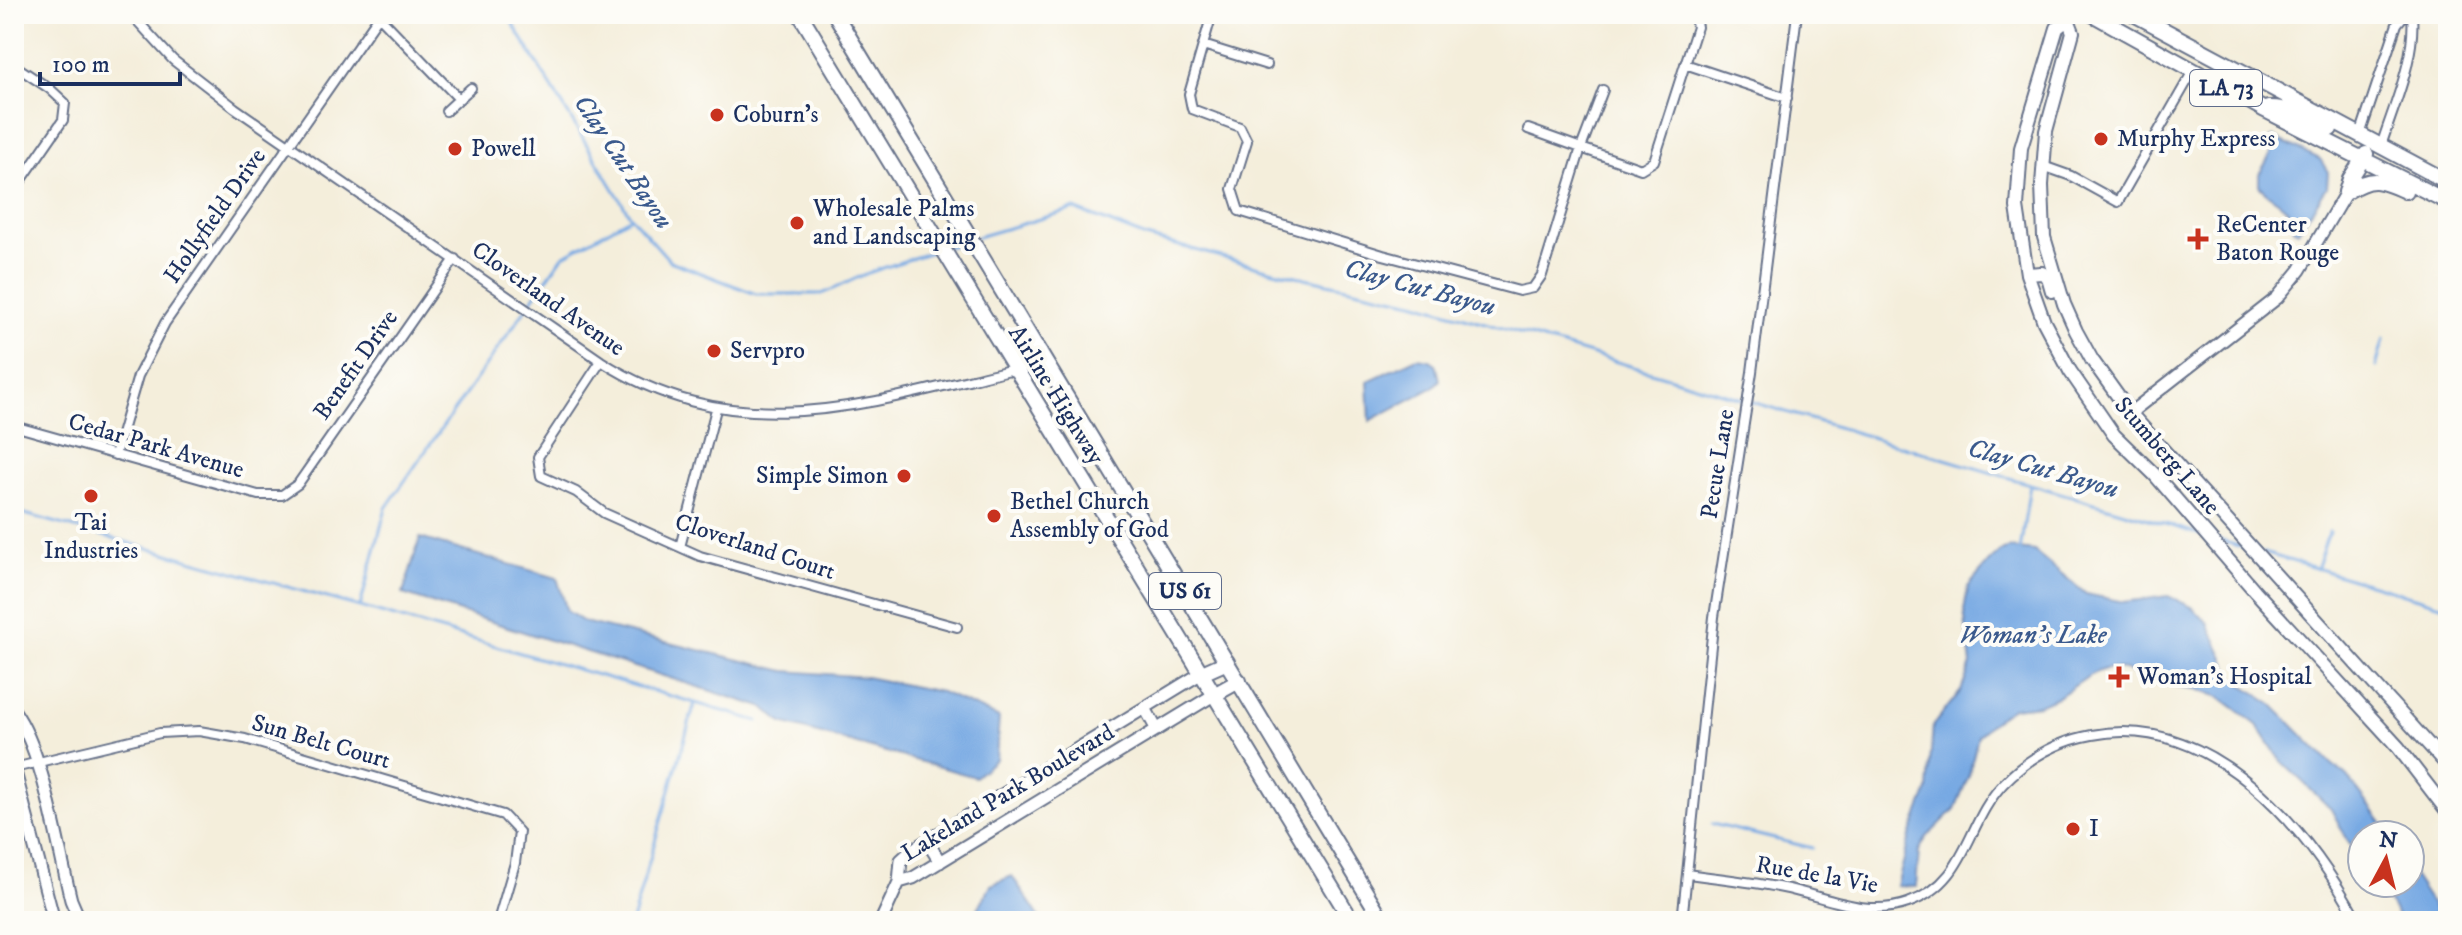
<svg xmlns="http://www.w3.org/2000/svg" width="2462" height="935" viewBox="0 0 2462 935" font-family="'IM FELL DW Pica',serif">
<rect width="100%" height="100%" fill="#fdfcf7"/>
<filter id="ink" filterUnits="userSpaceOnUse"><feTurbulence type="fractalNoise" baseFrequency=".0125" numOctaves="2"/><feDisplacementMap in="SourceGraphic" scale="16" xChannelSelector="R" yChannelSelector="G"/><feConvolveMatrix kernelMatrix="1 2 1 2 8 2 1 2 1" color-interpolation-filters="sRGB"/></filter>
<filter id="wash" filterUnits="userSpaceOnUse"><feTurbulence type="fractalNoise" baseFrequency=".006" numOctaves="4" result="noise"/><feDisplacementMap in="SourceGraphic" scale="32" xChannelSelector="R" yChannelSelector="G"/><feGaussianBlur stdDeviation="1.8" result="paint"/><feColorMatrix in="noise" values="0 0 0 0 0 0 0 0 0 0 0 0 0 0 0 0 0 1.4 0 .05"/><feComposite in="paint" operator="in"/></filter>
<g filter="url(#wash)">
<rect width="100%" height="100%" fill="#f4eedb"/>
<path fill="#77a9e3" stroke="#496ca0" stroke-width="2" d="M2273,137L2320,159L2328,172L2327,187L2298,231L2294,229C2289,200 2276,204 2259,186V174L2271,154L2270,139Z
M1417,358L1430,360L1436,364L1440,380L1432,388L1370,421L1368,381Z
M420,538L557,578L567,611L584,622L785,671L866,677L941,692L999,718L996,759L975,777L782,723L765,708L403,594Z
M2010,548L2034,551L2086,594L2124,602L2168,596L2192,607L2208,623L2233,678L2273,705L2327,760L2348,777L2391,835H2362V867L2331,809L2281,761L2257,725L2220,697L2196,689L2153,683L2125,670L2107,668L2092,674L2061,695L2039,705L2013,708L1997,718L1978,736L1969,775L1955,809L1926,838L1919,851L1916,887L1897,886L1910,836L1928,790L1933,725L1961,691L1971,664L1964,611L1968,587L1989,562L2001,551Z
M2410,871L2435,909L2437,921H2399L2392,906L2373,883H2410Z
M1012,876L1042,921H971L991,885Z"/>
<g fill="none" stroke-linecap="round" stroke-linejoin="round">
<path stroke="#77a9e3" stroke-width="3" d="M507,14L631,217L670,261L756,294H822L868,273L940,249
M977,237L1074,209L1146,237L1278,272L1414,302L2199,534
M947,247L966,241
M2376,367L2384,339
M14,511L360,607L386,508L420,459L563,256L631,217
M2218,540L2245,548
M2020,551L2030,484
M2264,553L2448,607
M2316,569L2329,532
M360,607L758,721
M1712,824L1812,848
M632,921L695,703"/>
</g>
</g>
<g filter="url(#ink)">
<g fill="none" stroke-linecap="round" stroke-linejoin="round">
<defs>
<path id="minor" d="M131,14L173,60L235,108L601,361C738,449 869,403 1014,369
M1212,14L1189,94L1192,109L1240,127L1247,141L1232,189L1239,211L1383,255L1519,291L1533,288L1542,275L1581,148L1641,169L1654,161L1697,27L1694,14
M378,15L459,99
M1203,45L1267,65
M1685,64L1787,98
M14,65L50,89L65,103L63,120L14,191
M446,111L471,88
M1528,129L1581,148L1603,90
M2360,135L2397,24L2405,14
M2381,146C2394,105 2416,58 2412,14
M2043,166L2071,176L2118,202L2193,71
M601,361L538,457L541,476L576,492L604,513L700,556L957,627
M14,426L258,495H282L298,484L455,259
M115,455L138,376L165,323L379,16
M680,547L716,409
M14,768L160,733L199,731L245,739L503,815L519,832L515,863L498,921
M1687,874C1719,878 1752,882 1783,888C1824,896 1866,918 1908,903C1968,882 1965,825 2003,784C2027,759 2058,741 2092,735C2212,712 2307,828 2358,921
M1682,921L1714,617L1752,372L1797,14"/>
<path id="tertiary" d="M2130,413L2277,298L2300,270L2346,192
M1145,708L1157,730
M14,711C44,752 58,849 71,900L80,921
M14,768L54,921
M927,841L940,862
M899,882L901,860L912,850L1200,674
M899,882L913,878L1212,696
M881,921L899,882"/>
<path id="secondary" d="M2070,14L2068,19L2073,32L2046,131L2042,185L2044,237L2064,304L2076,331L2092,360L2130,413L2448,766
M2068,19L2057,28L2021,148L2017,207L2027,274L2044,322L2070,371L2114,435L2155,475L2255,591L2398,747L2448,812
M2027,274L2042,273L2048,277L2052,291"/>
<path id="primary" d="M2092,14L2263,109L2448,202
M2134,14L2448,182
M2268,108C2291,107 2310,119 2330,129
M2346,192L2350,179L2366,154
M2346,192C2371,176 2379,179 2405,191"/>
<path id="trunk" d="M800,14L1352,921
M835,14L1383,921
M1014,369L1040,353
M1200,674L1227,662
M1212,696L1239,681"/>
</defs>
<use href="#minor" stroke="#67728a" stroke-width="12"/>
<use href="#tertiary" stroke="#67728a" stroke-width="15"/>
<use href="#secondary" stroke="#67728a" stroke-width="16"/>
<use href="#primary" stroke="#67728a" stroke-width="18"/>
<use href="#trunk" stroke="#67728a" stroke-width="18"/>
<use href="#minor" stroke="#fff" stroke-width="8"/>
<use href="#tertiary" stroke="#fff" stroke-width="11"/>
<use href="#secondary" stroke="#fff" stroke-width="12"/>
<use href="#primary" stroke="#fff" stroke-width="14"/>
<use href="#trunk" stroke="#fff" stroke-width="14"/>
</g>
</g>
<g fill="#c8321e" stroke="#fdfcf7" stroke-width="3">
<circle cx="717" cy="115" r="8"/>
<circle cx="2101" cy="139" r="8"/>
<circle cx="455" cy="149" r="8"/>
<circle cx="797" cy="223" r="8"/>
<path d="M2194 227h8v8h8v8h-8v8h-8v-8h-8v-8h8z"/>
<circle cx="714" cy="351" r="8"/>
<circle cx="904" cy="476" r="8"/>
<circle cx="91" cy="496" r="8"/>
<circle cx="994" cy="516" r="8"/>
<path d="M2115 665h8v8h8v8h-8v8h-8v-8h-8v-8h8z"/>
<circle cx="2073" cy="829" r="8"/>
</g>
<g text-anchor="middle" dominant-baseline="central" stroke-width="8" stroke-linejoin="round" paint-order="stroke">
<g fill="#fdfcf7" stroke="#5f6c8c" stroke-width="2">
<rect x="2190" y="70" width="72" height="36" rx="6"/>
<rect x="1149" y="573" width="72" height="36" rx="6"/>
</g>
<g font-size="22" font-weight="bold" fill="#1b2f5e">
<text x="2226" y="88">LA 73</text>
<text x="1185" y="591">US 61</text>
</g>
<g font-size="24" fill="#1b2f5e" stroke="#fdfcf7" text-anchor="start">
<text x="733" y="115">Coburn's</text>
<text x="2117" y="139">Murphy Express</text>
<text x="471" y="149">Powell</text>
<text x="813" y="209">Wholesale Palms<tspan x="813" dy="28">and Landscaping</tspan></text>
<text x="2216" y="225">ReCenter<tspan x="2216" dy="28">Baton Rouge</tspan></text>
<text x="730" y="351">Servpro</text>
<text x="888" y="476" text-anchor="end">Simple Simon</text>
<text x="1010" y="502">Bethel Church<tspan x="1010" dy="28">Assembly of God</tspan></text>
<text x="91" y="523" text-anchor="middle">Tai<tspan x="91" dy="28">Industries</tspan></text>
<text x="2137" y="677">Woman's Hospital</text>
<text x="2089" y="829">I</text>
</g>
<g font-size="24" fill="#1b2f5e" stroke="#fdfcf7">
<text transform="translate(215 216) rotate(-55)">Hollyfield Drive</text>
<text transform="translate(548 299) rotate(35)">Cloverland Avenue</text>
<text transform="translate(356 365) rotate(-55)">Benefit Drive</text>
<text transform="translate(1056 395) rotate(58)">Airline Highway</text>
<text transform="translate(156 446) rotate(16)">Cedar Park Avenue</text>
<text transform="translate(2167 456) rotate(49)">Stumberg Lane</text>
<text transform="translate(1718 464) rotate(-81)">Pecue Lane</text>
<text transform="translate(755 547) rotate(18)">Cloverland Court</text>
<text transform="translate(321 742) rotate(16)">Sun Belt Court</text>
<text transform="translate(1008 793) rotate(-31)">Lakeland Park Boulevard</text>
<text transform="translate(1817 875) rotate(10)">Rue de la Vie</text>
</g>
<g font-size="26" font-style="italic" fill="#3b5a8d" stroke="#fdfcf7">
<text transform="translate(623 162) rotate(56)">Clay Cut Bayou</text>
<text transform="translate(1420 288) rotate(15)">Clay Cut Bayou</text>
<text transform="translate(2043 469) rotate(16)">Clay Cut Bayou</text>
<text x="2033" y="635">Woman's Lake</text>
</g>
</g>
<rect width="2462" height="935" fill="none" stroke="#fdfcf7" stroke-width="48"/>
<g transform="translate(2386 859) rotate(7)"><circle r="38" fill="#fdfcf7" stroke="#a3aaba" stroke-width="2"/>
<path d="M0-6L14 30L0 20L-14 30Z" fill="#c8321e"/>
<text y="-12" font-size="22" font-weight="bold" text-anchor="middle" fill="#1b2f5e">N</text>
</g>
<path d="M40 72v12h140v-12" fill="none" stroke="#1b2f5e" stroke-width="4"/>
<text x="52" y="72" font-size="24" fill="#1b2f5e" stroke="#fdfcf7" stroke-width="6" paint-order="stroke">100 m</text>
</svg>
